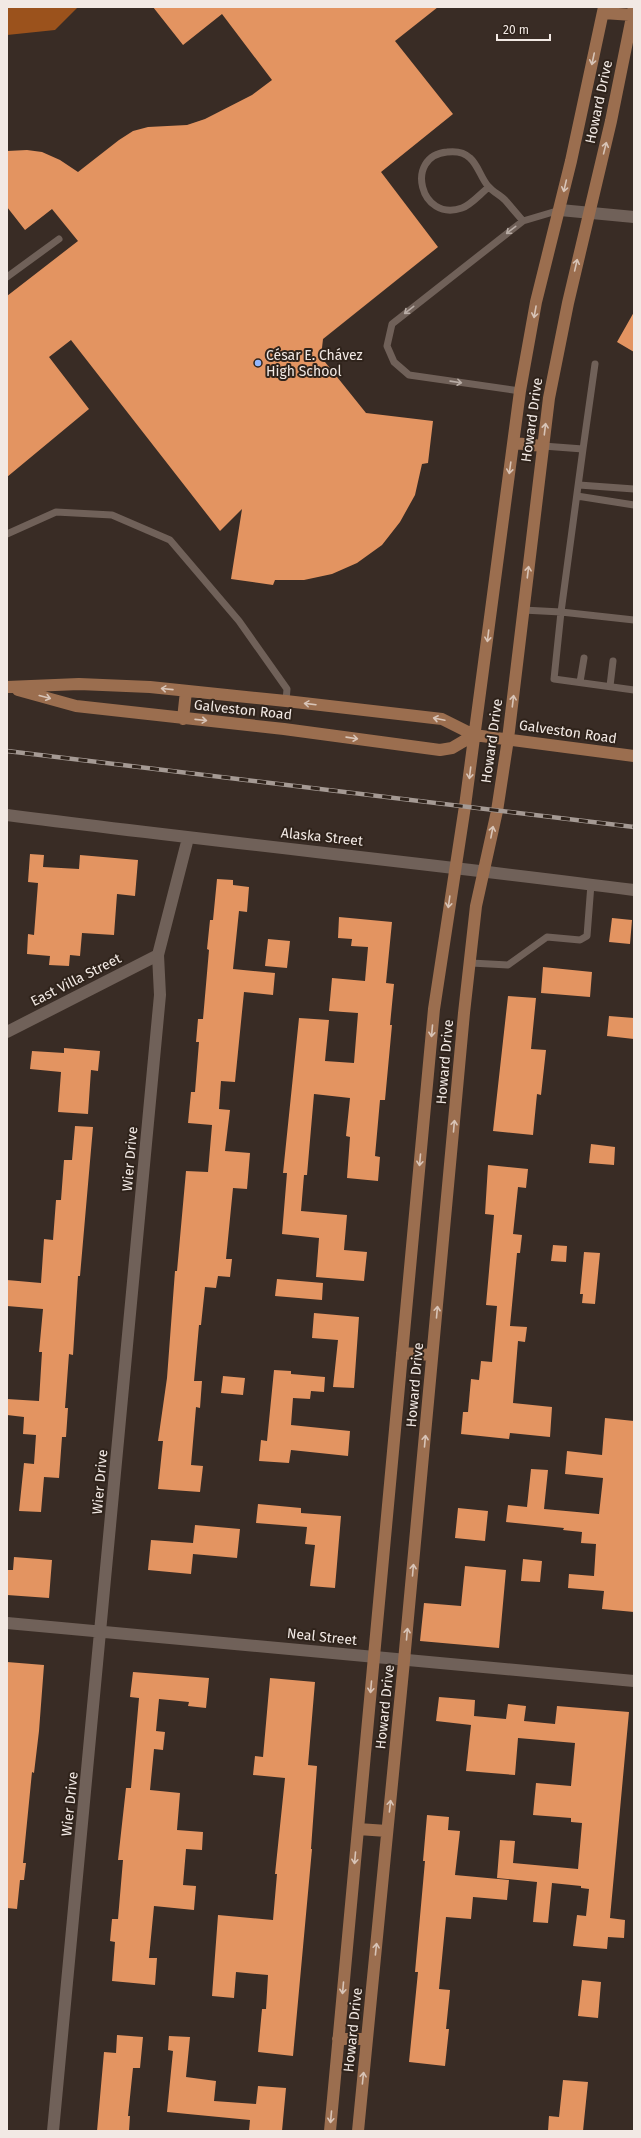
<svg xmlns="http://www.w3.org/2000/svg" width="641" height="2138" viewBox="0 0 641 2138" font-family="'Fira Sans',sans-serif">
<rect width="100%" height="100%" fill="#392c25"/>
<path fill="#9b521c" d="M7,7H78L55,30L7,35Z"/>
<path fill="#e39461" d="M153,7H438L395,41L453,114L381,172L438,247L323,339L321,357L366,413L433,421L428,463L422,464L415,495L400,522L382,545L357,563L332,574L304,580H275L273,585L231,579L242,509L220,531L71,340L49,357L89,409L7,477V296L78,241L52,209L25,230L7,207V151L27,150L42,152L60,160L78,172L119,140L133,131L148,127L187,125L205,119L252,95L272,80L222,14L183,45Z
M634,312V352L617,342Z
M30,854L44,855L43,867L79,869L80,855L138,860L135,896L117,894L114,935L82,933L80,956L70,955L69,966L49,965L50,956L27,954L28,934L34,935L38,883L28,882Z
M217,879L233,880V885L249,887L247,912L239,911L233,969L275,973L273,995L244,992L235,1082L221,1081L219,1109L230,1110L225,1151L250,1153L247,1189L233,1188L226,1259H232L230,1277L218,1276L216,1288L205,1287L201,1325H199L194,1381H202L200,1408L196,1407L191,1465L203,1466L200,1492L158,1489L163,1441H158L167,1378L175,1271H177L186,1171L208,1172L212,1125L188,1123L191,1092H195L199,1042H196L198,1019H203L209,950L207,949L210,920H213Z
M339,917L392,922L386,983L394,984L390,1025H392L385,1100H380L375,1156L380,1157L378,1181L347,1178L350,1137L346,1136L350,1098L314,1094L307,1175H304L301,1211L347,1215L344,1250L367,1252L364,1281L316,1277L319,1238L282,1234L287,1173H283L299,1018L329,1020L325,1061L354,1063L358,1013L329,1011L332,978L365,981L368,947L351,946L352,939L338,938Z
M612,918L632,920L630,944L609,942Z
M268,939L290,941L287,968L265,966Z
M543,967L592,972L590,997L541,993Z
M508,996L536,998L531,1049L546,1050L541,1095L537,1094L533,1135L493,1131Z
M609,1016L634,1018V1039L607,1036Z
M64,1048L100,1051L98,1071L91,1070L88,1114L58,1112L61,1072L30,1069L32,1051L64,1053Z
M75,1126L93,1127L80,1276H78L73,1355L69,1354L65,1408H68L66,1437H62L59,1478L44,1477L41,1512L19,1511L24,1463L34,1464L36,1435L23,1434L24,1417L7,1415V1399L39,1401L42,1352H39L43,1309L7,1306V1280L41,1283L44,1239L53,1240L56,1200H61L64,1160H72Z
M591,1144L615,1147L614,1165L589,1163Z
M488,1165L528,1169L526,1188L518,1187L513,1234L522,1235L520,1253H517L510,1326L527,1327L525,1342L518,1341L513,1403L552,1407L550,1437L510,1433L509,1439L461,1434L463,1412H468L471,1379L479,1380L481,1361L492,1362L497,1306L486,1305L494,1215L485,1214Z
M553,1245L567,1246L566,1262L551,1261Z
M584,1252L600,1253L595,1304L582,1303L583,1294H580Z
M277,1279L323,1283L322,1300L275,1296Z
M314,1313L359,1317L354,1388L333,1387L338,1340L312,1338Z
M274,1370L291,1371V1374L325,1377L324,1392L311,1391L310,1399L293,1398L291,1425L350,1431L348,1456L291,1450L289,1463L259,1461L261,1440L267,1441Z
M223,1376L245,1378L243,1395L221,1393Z
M605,1418L634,1421V1612L602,1609L604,1591L568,1588L569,1574L594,1576L596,1544L581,1543L582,1532L563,1530L564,1528L506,1522L508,1505L527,1507L531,1469L548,1470L544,1509L599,1514L603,1478L565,1474L567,1451L602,1455Z
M258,1504L301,1508V1513L341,1516L335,1588L310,1586L315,1545L305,1544L307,1527L256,1523Z
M458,1508L488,1511L485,1541L455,1538Z
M195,1525L240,1529L237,1558L193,1554L191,1574L148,1570L151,1540L193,1543Z
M14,1557L52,1560L49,1598L7,1595V1570H13Z
M523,1559L542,1561L540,1582L521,1581Z
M465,1566L506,1570L499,1648L420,1641L424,1603L461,1606Z
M7,1662L44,1665L39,1731L34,1773L32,1772L23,1863H26L24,1880H20L17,1909L7,1908Z
M133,1672L209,1678L206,1708L188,1706L189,1702L159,1699L156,1731L165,1732L163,1750L154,1749L150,1790L180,1793L177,1830L203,1832L202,1850L186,1849L183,1885L196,1886L194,1910L154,1906L149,1958H157L155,1985L112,1981L115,1942L110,1941L112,1919H118L123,1860H118L126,1788H131L139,1698L130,1697Z
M270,1678L315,1682L308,1765L317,1766L311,1849H312L293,2056L258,2052L262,2009H266L268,1975L236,1972L234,1998L212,1996L218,1915L273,1920L277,1874H275L285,1778L253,1775L255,1756L263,1757Z
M439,1697L475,1700L474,1716L506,1719L508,1704L526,1706L524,1721L555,1724L557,1706L629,1712L610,1918L625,1920L624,1938L608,1937L607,1949L573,1946L577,1915L586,1916L589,1889L581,1888V1886L552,1883L548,1923L533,1922L537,1882L497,1878L500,1840L515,1841L513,1863L578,1869L582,1823L571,1822V1818L533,1815L536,1783L571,1786L575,1743L518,1738L515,1775L466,1771L471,1725L436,1721Z
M427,1815L449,1817L448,1830L460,1831L455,1875L509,1880L507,1900L473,1897L471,1919L446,1917L439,1989L450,1990L446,2029H449L445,2066L409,2062L418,1972H415L425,1861H423Z
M582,1980L601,1982L598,2018L578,2016Z
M117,2035L143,2037L140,2068H133L128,2116H130L129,2131H97L104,2052L116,2053Z
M169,2036L190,2037L186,2077L216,2081L214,2101L256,2104L258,2086L286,2088L282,2131H249L250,2120L167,2112L173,2051L168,2050Z
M563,2080L588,2082L583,2131H548L549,2116L559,2117Z"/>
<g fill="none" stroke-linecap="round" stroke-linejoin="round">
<path stroke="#706159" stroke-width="7" d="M489,187C481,193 471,205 462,208C420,223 404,156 447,152C455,151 464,152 470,158C478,165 481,178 488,186C493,192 500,195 505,200C511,207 517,214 523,221
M7,277L59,239
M520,391L409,375L394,362L387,346L392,324L523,221L560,210
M543,446L583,449L595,364
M583,449L561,612L634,620
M579,485L634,489
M577,496L634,505
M7,534L56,512L112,515L170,540L239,621L287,689L286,701
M523,610L561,612L554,679L634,690
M580,682L584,658
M610,686L613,661
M471,963L508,965L547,937L580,940L587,936L591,884"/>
<path stroke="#706159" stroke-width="12" d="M560,210L634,217
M7,815C216,842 425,863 634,890
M7,1032L158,955
M7,1623L634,1681
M53,2131L160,995L158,955L188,838"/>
<path stroke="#9b6e4f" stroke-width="12" d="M603,13L633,15
M514,443L543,446
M7,687L79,684L150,687L286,701L442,719L474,735L634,756
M18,690L76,706L284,729L440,750L452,748L474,735
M183,719L186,691
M402,1353L432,1355
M358,1829L387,1831
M338,2039H367
M330,2131L434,1009L465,806L520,391L536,302L571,161L604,7
M358,2131L404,1661L464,1013L476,906L497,811L508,739L549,398L568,303L611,121L634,7"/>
<defs>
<path id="rail" d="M7,751L634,827"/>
</defs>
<use href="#rail" stroke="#a59a94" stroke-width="4.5"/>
<use href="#rail" stroke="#2f231b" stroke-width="3" stroke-dasharray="9" stroke-linecap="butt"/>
</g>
<defs><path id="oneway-shaft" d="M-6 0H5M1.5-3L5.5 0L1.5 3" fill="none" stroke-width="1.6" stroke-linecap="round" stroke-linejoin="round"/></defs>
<g stroke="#d8c4b7">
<use href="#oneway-shaft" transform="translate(593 59) rotate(102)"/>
<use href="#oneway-shaft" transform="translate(605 148) rotate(-76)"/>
<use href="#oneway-shaft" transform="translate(565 186) rotate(103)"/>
<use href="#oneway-shaft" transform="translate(576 265) rotate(-77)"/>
<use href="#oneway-shaft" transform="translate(535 312) rotate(100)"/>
<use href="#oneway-shaft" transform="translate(545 429) rotate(-83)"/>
<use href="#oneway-shaft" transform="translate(510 468) rotate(98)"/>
<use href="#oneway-shaft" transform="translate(528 572) rotate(-83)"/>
<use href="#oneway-shaft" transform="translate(488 636) rotate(97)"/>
<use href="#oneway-shaft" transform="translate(167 689) rotate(-174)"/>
<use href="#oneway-shaft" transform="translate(45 697) rotate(15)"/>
<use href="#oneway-shaft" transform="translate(513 701) rotate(-83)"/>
<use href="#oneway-shaft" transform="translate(310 704) rotate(-173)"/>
<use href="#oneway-shaft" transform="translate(439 719) rotate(-168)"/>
<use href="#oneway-shaft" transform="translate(201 720) rotate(6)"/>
<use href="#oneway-shaft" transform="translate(352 738) rotate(8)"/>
<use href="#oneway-shaft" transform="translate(470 773) rotate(97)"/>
<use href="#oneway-shaft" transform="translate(492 832) rotate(-79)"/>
<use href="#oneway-shaft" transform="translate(449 902) rotate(98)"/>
<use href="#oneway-shaft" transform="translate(432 1031) rotate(95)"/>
<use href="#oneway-shaft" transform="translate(454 1126) rotate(-85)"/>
<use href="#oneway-shaft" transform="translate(420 1160) rotate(95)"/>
<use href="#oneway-shaft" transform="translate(437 1312) rotate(-85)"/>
<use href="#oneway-shaft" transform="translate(425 1441) rotate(-85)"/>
<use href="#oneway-shaft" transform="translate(413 1570) rotate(-85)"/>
<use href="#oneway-shaft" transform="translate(407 1634) rotate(-85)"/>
<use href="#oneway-shaft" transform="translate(371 1687) rotate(95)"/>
<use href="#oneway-shaft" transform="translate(390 1806) rotate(-84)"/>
<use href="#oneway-shaft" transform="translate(355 1858) rotate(95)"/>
<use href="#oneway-shaft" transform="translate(376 1949) rotate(-84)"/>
<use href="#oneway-shaft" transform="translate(343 1988) rotate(95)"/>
<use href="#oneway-shaft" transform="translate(363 2078) rotate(-84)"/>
<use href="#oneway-shaft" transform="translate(331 2117) rotate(95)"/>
</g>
<g stroke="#b8aca5">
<use href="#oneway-shaft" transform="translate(511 230) rotate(142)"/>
<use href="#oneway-shaft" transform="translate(409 310) rotate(142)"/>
<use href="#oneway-shaft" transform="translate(456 382) rotate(8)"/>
</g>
<circle fill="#93b7fd" stroke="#2f231b" stroke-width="1.5" cx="258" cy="363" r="4"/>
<g text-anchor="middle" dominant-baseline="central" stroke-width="4" stroke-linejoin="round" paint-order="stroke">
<g font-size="14" fill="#f2e9e4" stroke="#2f231b">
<text transform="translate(599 102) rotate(-78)">Howard Drive</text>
<text transform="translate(532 420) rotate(-82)">Howard Drive</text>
<text transform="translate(243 710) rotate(6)">Galveston Road</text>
<text transform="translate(568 732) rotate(8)">Galveston Road</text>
<text transform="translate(492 741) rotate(-82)">Howard Drive</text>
<text transform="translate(322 837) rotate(6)">Alaska Street</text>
<text transform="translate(76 980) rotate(-27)">East Villa Street</text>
<text transform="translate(445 1062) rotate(-85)">Howard Drive</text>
<text transform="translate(130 1159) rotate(-85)">Wier Drive</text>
<text transform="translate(415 1385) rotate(-85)">Howard Drive</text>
<text transform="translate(100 1482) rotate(-85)">Wier Drive</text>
<text transform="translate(322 1637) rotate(6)">Neal Street</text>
<text transform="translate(385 1707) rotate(-84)">Howard Drive</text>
<text transform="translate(70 1804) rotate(-84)">Wier Drive</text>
<text transform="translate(353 2030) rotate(-84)">Howard Drive</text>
</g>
<g font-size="14" fill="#f2e9e4" stroke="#2f231b" text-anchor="start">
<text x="266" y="355">César E. Chávez<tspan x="266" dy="16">High School</tspan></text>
</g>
</g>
<rect width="641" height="2138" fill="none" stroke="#f2e9e4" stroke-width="16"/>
<path d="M497 34v6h53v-6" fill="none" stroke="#f2e9e4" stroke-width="2"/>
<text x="503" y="34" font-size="12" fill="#f2e9e4" stroke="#2f231b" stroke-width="3" paint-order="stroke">20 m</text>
</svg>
